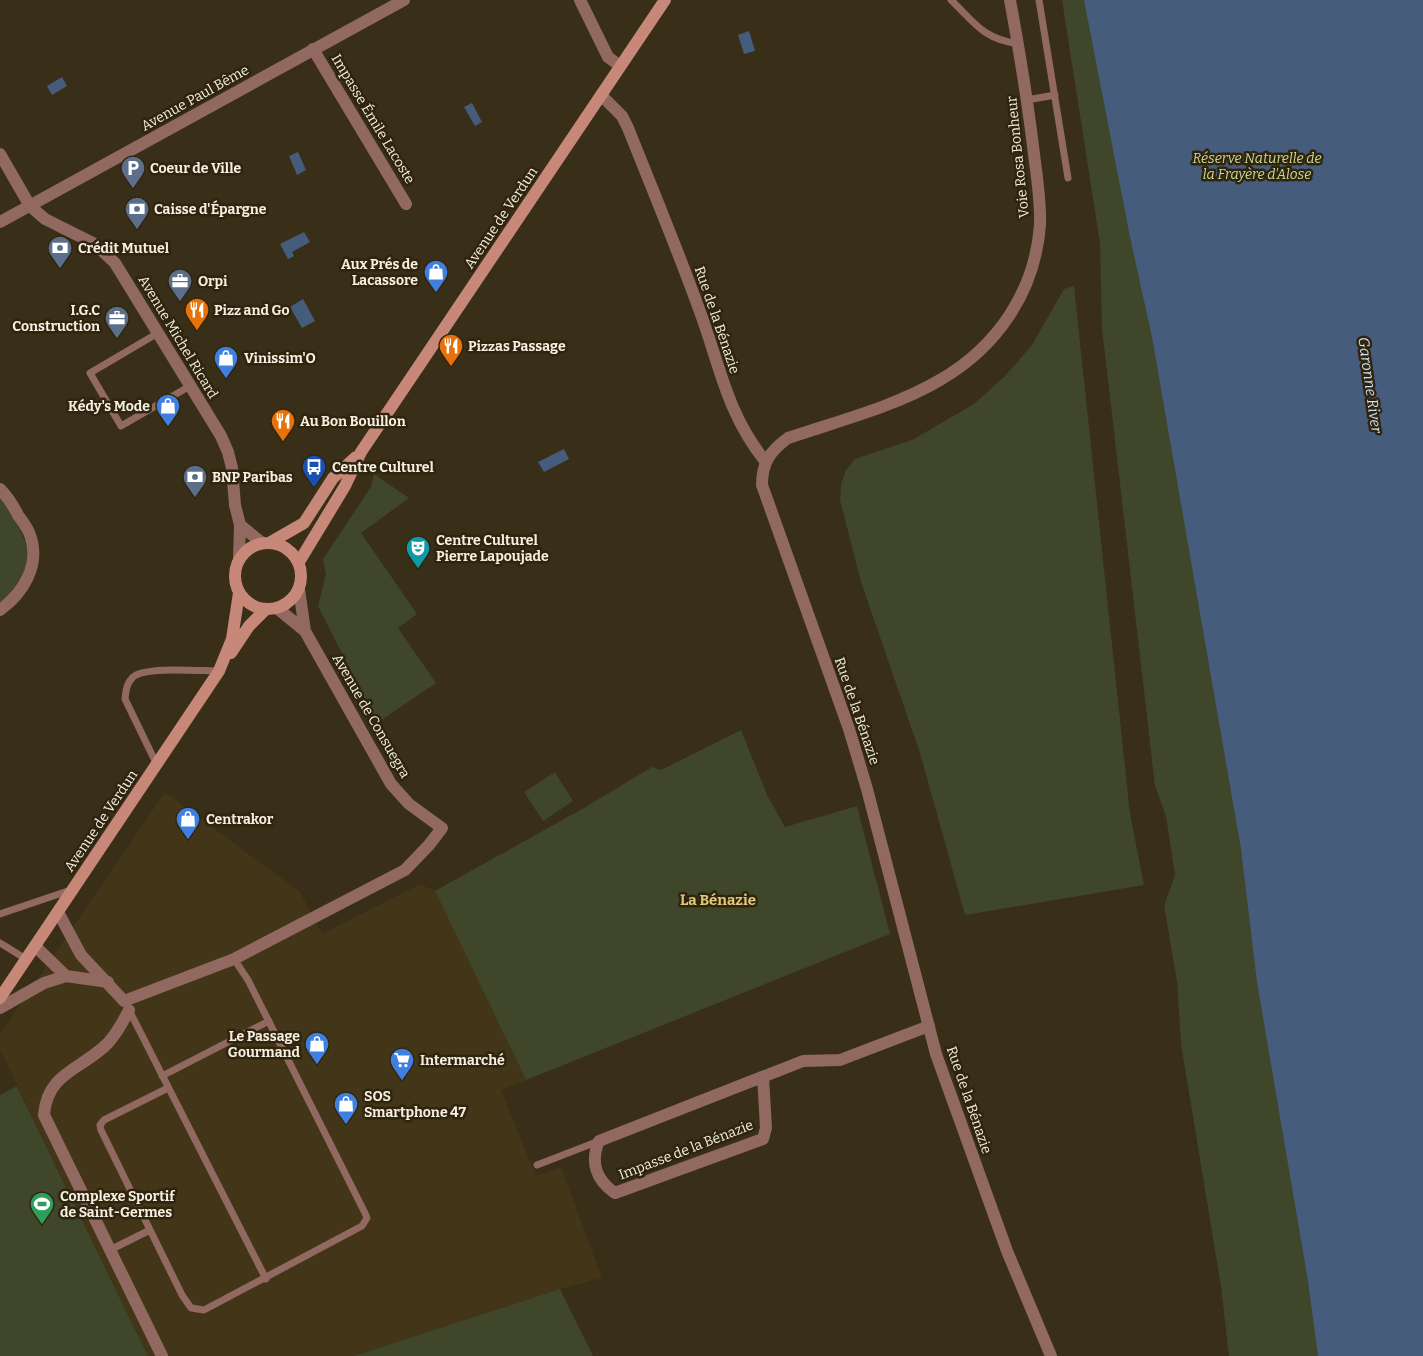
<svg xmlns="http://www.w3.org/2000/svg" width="1423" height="1356" viewBox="0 0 1423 1356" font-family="Bitter,serif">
<rect width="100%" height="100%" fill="#392e18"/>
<path fill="#433517" d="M165,792L300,892L322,934L420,884L435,891L526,1080L501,1090L536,1176L561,1167L602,1278L560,1289L354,1356H148L0,1049V1034Z"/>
<path fill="#3f462a" d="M1062,0H1423V1356H1229L1221,1286L1181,1044L1177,981L1164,906L1175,875L1166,816L1155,786L1102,328L1100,243Z
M1074,286L1130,814L1144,885L965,915L920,753L861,582L840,500L841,484L846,470L855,459L912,440L974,404L1006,375L1032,345L1064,289Z
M374,474L409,498L361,533L417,614L398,628L436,683L377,723L318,606L326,574L323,559L371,487Z
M0,497L4,500C30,548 42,559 0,604Z
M741,730L768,797L785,827L857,806L890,934L526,1080L435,891L584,808L652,767L661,770Z
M555,772L573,801L543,821L524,792Z
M17,1086L148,1356H0V1095Z
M560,1289L593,1356H354Z"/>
<path fill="#465c7c" d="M1084,0H1423V1356H1318L1308,1281L1257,982L1241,849L1152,337L1130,237Z
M749,31L755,51L744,54L738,35Z
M62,77L67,86L52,95L47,86Z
M472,103L482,122L475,126L464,107Z
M298,152L306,170L297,175L289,156Z
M304,232L310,242L292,252L294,256L288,259L280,244Z
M303,299L315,321L302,328L290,307Z
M564,449L569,459L544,472L538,462Z"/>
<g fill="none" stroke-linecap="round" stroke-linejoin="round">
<path stroke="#916960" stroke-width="7" d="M951,0C976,24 982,38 1018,44
M1039,0L1068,178
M1027,100L1055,95
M158,333L90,373L121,426L190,386
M157,765L125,699C126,691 126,684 133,677C145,666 201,671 219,671
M0,914L71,890
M0,943L26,959
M129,1010L266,1279
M162,1076L269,1021
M168,1088L104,1120L100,1125L101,1130L182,1295L191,1308L204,1310L362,1226L367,1218L365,1213L248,980L234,959
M537,1165L599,1141
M110,1250L150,1230"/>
<path stroke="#916960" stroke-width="12" d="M580,0L608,57L620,66
M313,49L406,204
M601,95L622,116L628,128C652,188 677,248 699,309C720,365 726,412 765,461
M0,222L404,0
M0,489C8,497 13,505 18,515C22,521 28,528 30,535C41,565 23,593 0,610
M277,608L305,631
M58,912L81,955L124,1001L234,959L405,870L429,845L442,828L409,804L391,784L305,631L299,589
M35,946L66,976
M0,1008L44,983L66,976L108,982
M129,1010C123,1022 117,1033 108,1043C83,1069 47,1072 44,1115L162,1356
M763,1077L766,1128L763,1139L615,1193C596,1180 590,1162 599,1141L803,1061L840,1060L929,1026"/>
<path stroke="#916960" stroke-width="12" d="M1010,0C1019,49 1027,97 1033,146C1036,172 1041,199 1040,225C1035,292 997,347 940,380C894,407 838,421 788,438C770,451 762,463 762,485L849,729L867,789L936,1054L1007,1251L1051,1356
M0,154L30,206L45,219L95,244L115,263L221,436L228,452L232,468L235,505L240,525L239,558
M240,525L262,543"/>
<path stroke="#c7887a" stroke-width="12" d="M271,542L304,523L333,478L356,457
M235 576a33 33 0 1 1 66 0a33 33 0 1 1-66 0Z
M299,562L345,486L361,452L665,0
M231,653L249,626L266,609
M0,998L219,671L232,639L239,593"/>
</g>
<defs>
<symbol id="parking-pin" viewBox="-11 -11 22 30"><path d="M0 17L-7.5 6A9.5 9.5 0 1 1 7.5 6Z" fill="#5c6f8a" stroke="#2f240e"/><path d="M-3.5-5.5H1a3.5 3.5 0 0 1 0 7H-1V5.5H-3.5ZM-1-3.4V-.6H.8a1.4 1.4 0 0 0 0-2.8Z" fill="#fff"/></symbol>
<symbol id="bank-pin" viewBox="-11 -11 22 30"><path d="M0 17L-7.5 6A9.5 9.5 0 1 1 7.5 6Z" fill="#5c6f8a" stroke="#2f240e"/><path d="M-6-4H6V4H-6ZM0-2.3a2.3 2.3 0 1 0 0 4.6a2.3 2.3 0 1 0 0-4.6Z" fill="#fff"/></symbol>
<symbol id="shop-pin" viewBox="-11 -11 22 30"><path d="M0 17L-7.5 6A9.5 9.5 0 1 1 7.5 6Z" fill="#3f7fe0" stroke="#2f240e"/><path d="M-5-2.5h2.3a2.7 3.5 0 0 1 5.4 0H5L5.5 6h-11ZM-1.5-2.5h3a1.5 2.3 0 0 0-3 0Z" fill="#fff"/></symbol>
<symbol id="office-pin" viewBox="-11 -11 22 30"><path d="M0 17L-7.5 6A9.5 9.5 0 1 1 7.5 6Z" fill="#5c6f8a" stroke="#2f240e"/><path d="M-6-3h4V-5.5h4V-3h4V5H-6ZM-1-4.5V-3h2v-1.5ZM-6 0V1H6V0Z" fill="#fff"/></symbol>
<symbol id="restaurant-pin" viewBox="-11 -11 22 30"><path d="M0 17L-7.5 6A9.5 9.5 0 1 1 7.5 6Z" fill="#e8710a" stroke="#2f240e"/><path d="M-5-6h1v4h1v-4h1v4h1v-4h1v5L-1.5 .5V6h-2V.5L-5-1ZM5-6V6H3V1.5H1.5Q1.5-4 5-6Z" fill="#fff"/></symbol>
<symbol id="bus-pin" viewBox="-11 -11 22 30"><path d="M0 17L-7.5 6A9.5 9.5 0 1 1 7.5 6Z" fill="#1a4fb4" stroke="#2f240e"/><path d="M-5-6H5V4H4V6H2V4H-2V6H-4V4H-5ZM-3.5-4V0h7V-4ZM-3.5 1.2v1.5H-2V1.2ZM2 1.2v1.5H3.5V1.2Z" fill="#fff"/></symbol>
<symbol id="theatre-pin" viewBox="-11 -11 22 30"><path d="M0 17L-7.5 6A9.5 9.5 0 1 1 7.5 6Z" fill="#0f9aa8" stroke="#2f240e"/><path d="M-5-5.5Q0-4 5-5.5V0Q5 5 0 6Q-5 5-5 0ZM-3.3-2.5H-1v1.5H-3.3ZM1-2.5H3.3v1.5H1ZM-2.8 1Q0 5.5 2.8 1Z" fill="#fff"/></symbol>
<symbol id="supermarket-pin" viewBox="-11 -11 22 30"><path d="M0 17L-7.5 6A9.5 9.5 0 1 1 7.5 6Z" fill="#3f7fe0" stroke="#2f240e"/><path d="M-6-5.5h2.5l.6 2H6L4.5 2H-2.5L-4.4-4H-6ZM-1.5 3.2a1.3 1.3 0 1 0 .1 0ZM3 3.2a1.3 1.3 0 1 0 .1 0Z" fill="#fff"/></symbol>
<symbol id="stadium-pin" viewBox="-11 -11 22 30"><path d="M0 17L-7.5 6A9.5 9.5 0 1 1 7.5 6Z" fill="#2e9e5b" stroke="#2f240e"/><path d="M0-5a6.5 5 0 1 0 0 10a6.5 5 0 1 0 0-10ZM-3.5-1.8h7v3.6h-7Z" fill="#fff"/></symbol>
</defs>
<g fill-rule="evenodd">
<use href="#parking-pin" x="119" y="154" width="28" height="38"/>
<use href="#bank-pin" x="123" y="195" width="28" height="38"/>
<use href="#bank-pin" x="46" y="234" width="28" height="38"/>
<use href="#shop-pin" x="422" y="258" width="28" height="38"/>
<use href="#office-pin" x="166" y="267" width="28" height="38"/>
<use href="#restaurant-pin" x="183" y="296" width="28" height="38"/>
<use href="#office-pin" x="103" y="304" width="28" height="38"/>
<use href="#restaurant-pin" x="437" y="332" width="28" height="38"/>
<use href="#shop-pin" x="212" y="344" width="28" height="38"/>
<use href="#shop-pin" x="154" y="392" width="28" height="38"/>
<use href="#restaurant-pin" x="269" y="407" width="28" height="38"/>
<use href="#bus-pin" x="300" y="453" width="28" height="38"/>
<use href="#bank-pin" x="181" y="463" width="28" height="38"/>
<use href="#theatre-pin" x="404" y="534" width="28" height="38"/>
<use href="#shop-pin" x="174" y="805" width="28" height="38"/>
<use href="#shop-pin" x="303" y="1030" width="28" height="38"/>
<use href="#supermarket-pin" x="388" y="1046" width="28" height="38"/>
<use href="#shop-pin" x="332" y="1090" width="28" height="38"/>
<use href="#stadium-pin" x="28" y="1190" width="28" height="38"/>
</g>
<g text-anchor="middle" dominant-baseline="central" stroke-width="5" stroke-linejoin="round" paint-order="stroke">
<g font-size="14" fill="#f5eee1" stroke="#2f240e">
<text transform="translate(195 98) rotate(-29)">Avenue Paul Bême</text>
<text transform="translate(373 119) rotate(59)">Impasse Émile Lacoste</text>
<text transform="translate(1018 157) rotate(-96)">Voie Rosa Bonheur</text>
<text transform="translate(501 218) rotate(-56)">Avenue de Verdun</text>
<text transform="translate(717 320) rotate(71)">Rue de la Bénazie</text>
<text transform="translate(178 337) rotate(59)">Avenue Michel Ricard</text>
<text transform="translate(857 711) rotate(71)">Rue de la Bénazie</text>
<text transform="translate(371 716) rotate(60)">Avenue de Consuegra</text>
<text transform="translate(101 821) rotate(-56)">Avenue de Verdun</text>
<text transform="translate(969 1100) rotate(71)">Rue de la Bénazie</text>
<text transform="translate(686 1150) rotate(-21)">Impasse de la Bénazie</text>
</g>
<g font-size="14" font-style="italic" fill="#c8d895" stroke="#2f240e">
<text x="1257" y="158">Réserve Naturelle de<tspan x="1257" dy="16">la Frayère d'Alose</tspan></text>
</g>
<g font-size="14" font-weight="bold" fill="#f5eee1" stroke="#2f240e" text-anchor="start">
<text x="150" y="168">Coeur de Ville</text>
<text x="154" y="209">Caisse d'Épargne</text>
<text x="78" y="248">Crédit Mutuel</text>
<text x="418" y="264" text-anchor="end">Aux Prés de<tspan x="418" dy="16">Lacassore</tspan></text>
<text x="198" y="281">Orpi</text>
<text x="100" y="310" text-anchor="end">I.G.C<tspan x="100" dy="16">Construction</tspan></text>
<text x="214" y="310">Pizz and Go</text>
<text x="468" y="346">Pizzas Passage</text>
<text x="244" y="358">Vinissim'O</text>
<text x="150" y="406" text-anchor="end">Kédy's Mode</text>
<text x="300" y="421">Au Bon Bouillon</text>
<text x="332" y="467">Centre Culturel</text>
<text x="212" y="477">BNP Paribas</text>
<text x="436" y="540">Centre Culturel<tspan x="436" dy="16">Pierre Lapoujade</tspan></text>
<text x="206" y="819">Centrakor</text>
<text x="300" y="1036" text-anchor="end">Le Passage<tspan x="300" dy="16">Gourmand</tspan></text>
<text x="420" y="1060">Intermarché</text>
<text x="364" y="1096">SOS<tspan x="364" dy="16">Smartphone 47</tspan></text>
<text x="60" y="1196">Complexe Sportif<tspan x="60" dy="16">de Saint-Germes</tspan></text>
</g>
<g font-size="15" font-style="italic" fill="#cdddf4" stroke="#2f240e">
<text transform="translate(1370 385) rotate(82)">Garonne River</text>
</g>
<g font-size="15" font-weight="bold" fill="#dec87b" stroke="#2f240e">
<text x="718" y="900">La Bénazie</text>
</g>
</g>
</svg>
